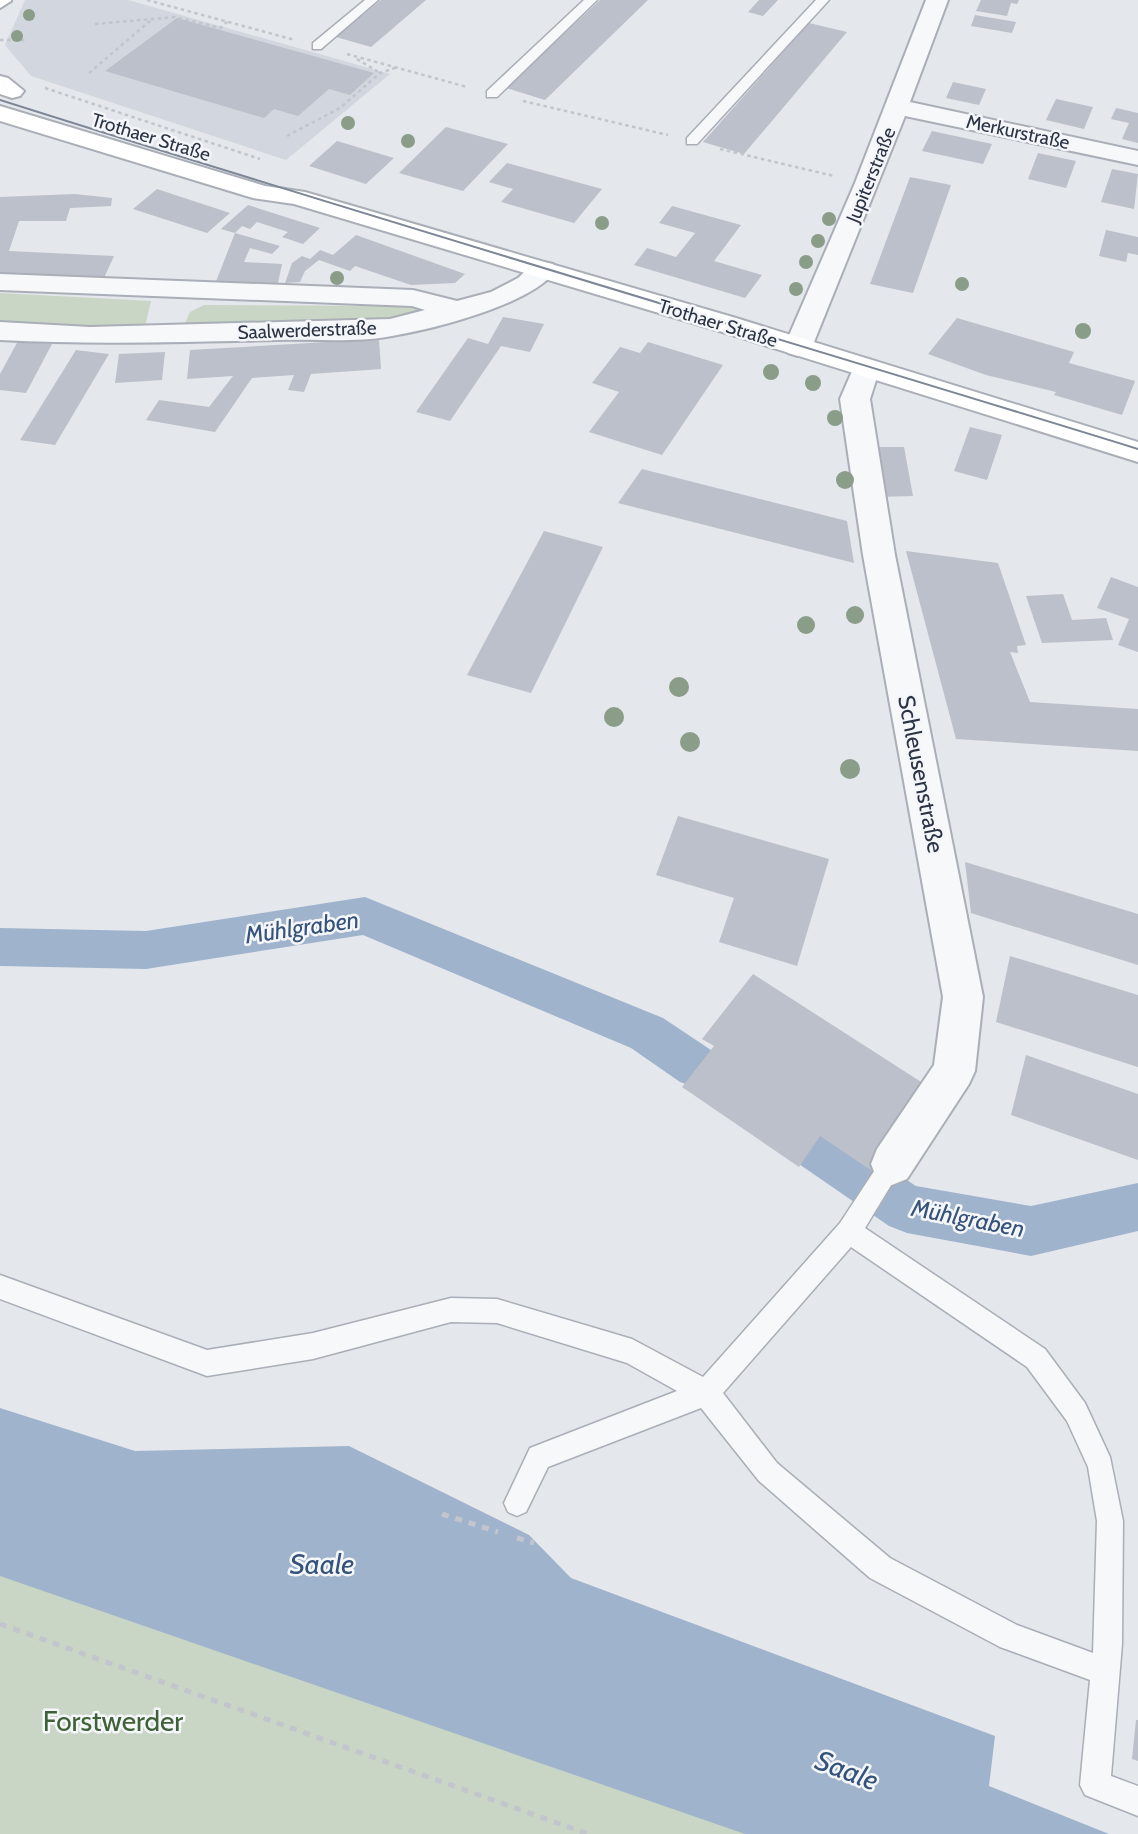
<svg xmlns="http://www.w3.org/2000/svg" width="1138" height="1834" viewBox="0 0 1138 1834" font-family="Cabin,sans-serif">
<rect width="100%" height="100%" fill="#e4e7ec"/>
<path fill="#d2d6de" d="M25,0H128L390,74L286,160L31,76L5,45Z"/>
<path fill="#c9d6c5" d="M0,293L151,301L145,326L82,328L0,323Z
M204,305L402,306L428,310L398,320L203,328L185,323L190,312Z
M0,1562L763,1834H0Z"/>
<path fill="#9fb4cc" d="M0,1408L135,1451L349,1446L529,1535L571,1578L995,1736L989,1786L1109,1834H745L0,1576Z"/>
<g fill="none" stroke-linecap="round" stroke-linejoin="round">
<path fill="#9fb4cc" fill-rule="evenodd" d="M365,897L663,1018L714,1052L720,1067L714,1082L697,1088L680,1082L631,1048L363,935L146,969L0,966V928L146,931Z
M813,1123L830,1130L916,1186L1031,1206L1138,1183V1231L1031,1256L907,1233L889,1226L796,1162L789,1146L796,1130Z"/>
</g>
<path fill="#bbc0ca" d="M381,0H426L371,47L336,37Z
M600,0H648L545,100L506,88Z
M759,0H778L763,16L748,12Z
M981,0H1019L1017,4L1011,3L1007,16L976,11Z
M975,15L1016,22L1012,33L971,26Z
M177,18L374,73L350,95L329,89L298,116L274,109L264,118L105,71Z
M809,23L847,32L744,154L703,142Z
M953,82L986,89L979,105L946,98Z
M1056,99L1093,107L1084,129L1046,120Z
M1116,108L1138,113V143L1122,139L1129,123L1111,119Z
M446,127L508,144L463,191L399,173Z
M932,131L992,144L983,164L922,151Z
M337,141L394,158L366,184L309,166Z
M1038,153L1076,161L1066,188L1028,179Z
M507,163L602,189L574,223L501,202L513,189L489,182Z
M1112,169L1138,174L1134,209L1101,202Z
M910,177L951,185L913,293L870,284Z
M157,189L230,213L207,233L133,209Z
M75,194L112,198L111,206L70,208L66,221H19L9,251L114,256L103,280L0,275V197Z
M248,205L320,228L303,244L282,237L288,232L257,222L250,229L242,226L235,233L280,246L272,254L250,248L244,262L282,264L278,283L215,284L235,233L221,229Z
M672,206L741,225L714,261L762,275L745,298L634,265L647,248L676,257L695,233L659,223Z
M1106,230L1138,237V255L1128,253L1126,262L1099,256Z
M356,235L465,274L455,283L411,285L355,266L350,271L319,260L305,271L300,282L285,283L292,263L302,256L310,259L320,250L333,255Z
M503,317L544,324L530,352L501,346L450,421L416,412L468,338L488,344Z
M957,318L1074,352L1069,363L1135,381L1122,415L1054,395L1056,392L986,375L928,354Z
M379,339L381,369L311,374L304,392L288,390L294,375L252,378L215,432L146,420L159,400L209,407L233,376L187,379L190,350Z
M18,341L52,344L26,393L0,390V374Z
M648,342L723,365L662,455L589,432L619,392L592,383L620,347L640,353Z
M76,350L109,354L55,445L20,440Z
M165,352L162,380L115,383L119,354Z
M970,427L1002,435L987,480L954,471Z
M868,447H904L913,496L877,497Z
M642,469L847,521L854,563L618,503Z
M544,531L603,547L531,693L467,675Z
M906,551L998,563L1026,645L1017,646L1018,653L1010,652L1030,702L1138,709V751L956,739Z
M1111,577L1138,587V652L1118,645L1129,619L1097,608Z
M1063,594L1072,620L1106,618L1113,640L1042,643L1026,596Z
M678,816L829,859L797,966L719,942L734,898L656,875Z
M965,862L1138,914V965L971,913Z
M1010,956L1138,995V1067L996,1022Z
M753,974L929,1087L872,1171L820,1136L799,1167L682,1087L714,1046L702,1039Z
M1026,1055L1138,1094V1160L1011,1115Z
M1136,1720H1138V1761L1132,1759Z"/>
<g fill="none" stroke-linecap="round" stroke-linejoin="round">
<defs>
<path id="lane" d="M365,0H378L321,49H313V43Z
M584,0H597L497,97H487V91Z
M816,0H829L697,144H687V138Z
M892,1153L900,1156L904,1164L865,1228L1045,1349L1085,1403L1110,1457L1123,1521L1122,1644L1111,1776L1138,1786V1816L1085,1795L1080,1785L1090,1680L1000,1647L870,1578L759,1481L701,1408L548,1467L526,1512L517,1516L508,1512L504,1503L530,1448L677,1391L627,1363L497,1323L451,1322L313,1359L207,1376L0,1299V1275L207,1350L313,1333L451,1298L497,1299L632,1339L703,1377L840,1223L884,1156ZM851,1247L1027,1367L1067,1421L1088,1467L1097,1521L1093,1653L1017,1625L890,1558L777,1463L723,1393Z"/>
<path id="street" d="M926,0H948L910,102L1138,151V165L905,116L812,347L808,353L798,356L788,353L784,347L855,183Z
M543,262L553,264L556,270C533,304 434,329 392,336C355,343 313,339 276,340C183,342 92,345 0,340V322L90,327L390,319L425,310L412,306L0,290V274L413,290L457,301L491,292L518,278L533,264Z
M866,359L876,362L880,368L870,399L895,555L983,997L975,1071L969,1084L907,1179L892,1185L877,1179L871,1164L877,1149L934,1065L943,997L863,555L840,399L856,362Z"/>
<path id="secondary" d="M0,0H11V1L0,8Z
M0,76L8,78L24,91L20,96L12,98L0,94Z
M0,106L265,186L305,192L736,318L1138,442V462L716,330L294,204L253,198L0,121Z"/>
</defs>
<use href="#lane" stroke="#a9aeb7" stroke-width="3"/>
<use href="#street" stroke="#a9aeb7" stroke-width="4"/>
<use href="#secondary" stroke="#a9aeb7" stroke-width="4"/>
<path stroke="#c2c5cb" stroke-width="2.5" stroke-dasharray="3.5 3.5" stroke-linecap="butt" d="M147,0L295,40
M95,24L175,17L220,28L227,22
M0,40H25
M347,54L467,87
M357,59L380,73
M89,73L151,20
M45,88L260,159
M523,101L668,135
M287,136L340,108L380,73L395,68
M720,149L834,176"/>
<path stroke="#c2c5cb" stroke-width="5" stroke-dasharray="7 7" stroke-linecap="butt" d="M442,1514L498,1532
M517,1538L534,1543
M0,1624L588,1834"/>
<use href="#lane" fill="#f7f8fa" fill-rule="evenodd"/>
<use href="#street" fill="#f7f8fa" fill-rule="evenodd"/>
<use href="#secondary" fill="#fff" fill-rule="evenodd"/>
<path stroke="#7d8696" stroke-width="2" d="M0,100C378,220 759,332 1138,449"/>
</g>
<g fill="#899d89">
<circle cx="29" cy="15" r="6"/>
<circle cx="17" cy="36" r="6"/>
<circle cx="348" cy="123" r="7"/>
<circle cx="408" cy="141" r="7"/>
<circle cx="829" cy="219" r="7"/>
<circle cx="602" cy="223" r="7"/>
<circle cx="818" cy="241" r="7"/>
<circle cx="806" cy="262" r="7"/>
<circle cx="337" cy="278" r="7"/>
<circle cx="962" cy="284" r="7"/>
<circle cx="796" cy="289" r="7"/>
<circle cx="1083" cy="331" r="8"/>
<circle cx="771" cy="372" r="8"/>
<circle cx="813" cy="383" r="8"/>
<circle cx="835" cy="418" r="8"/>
<circle cx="845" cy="480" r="9"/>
<circle cx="855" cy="615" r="9"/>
<circle cx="806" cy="625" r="9"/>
<circle cx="679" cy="687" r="10"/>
<circle cx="614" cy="717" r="10"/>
<circle cx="690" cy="742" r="10"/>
<circle cx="850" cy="769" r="10"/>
</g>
<g text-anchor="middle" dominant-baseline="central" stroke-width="5" stroke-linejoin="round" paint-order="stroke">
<g font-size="19" fill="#2b3445" stroke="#f4f6f9">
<text transform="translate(1018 132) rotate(12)">Merkurstraße</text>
<text transform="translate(151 137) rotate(17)">Trothaer Straße</text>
<text transform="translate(871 175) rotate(-68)">Jupiterstraße</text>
<text transform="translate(718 323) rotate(17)">Trothaer Straße</text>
<text transform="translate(307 330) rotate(-2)">Saalwerderstraße</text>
</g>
<g font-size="23" fill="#2b3445" stroke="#f4f6f9">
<text transform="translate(921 774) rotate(79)">Schleusenstraße</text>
</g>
<g font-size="24" font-style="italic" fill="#34527a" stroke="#f4f6f9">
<text transform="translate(302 927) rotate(-8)">Mühlgraben</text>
<text transform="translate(968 1218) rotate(11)">Mühlgraben</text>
</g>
<g font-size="28" font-style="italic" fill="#34527a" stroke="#f4f6f9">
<text x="322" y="1564">Saale</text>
<text transform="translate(847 1770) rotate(21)">Saale</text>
</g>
<g font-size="28" fill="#3f6138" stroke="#f4f6f9">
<text x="113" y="1721">Forstwerder</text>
</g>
</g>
</svg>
